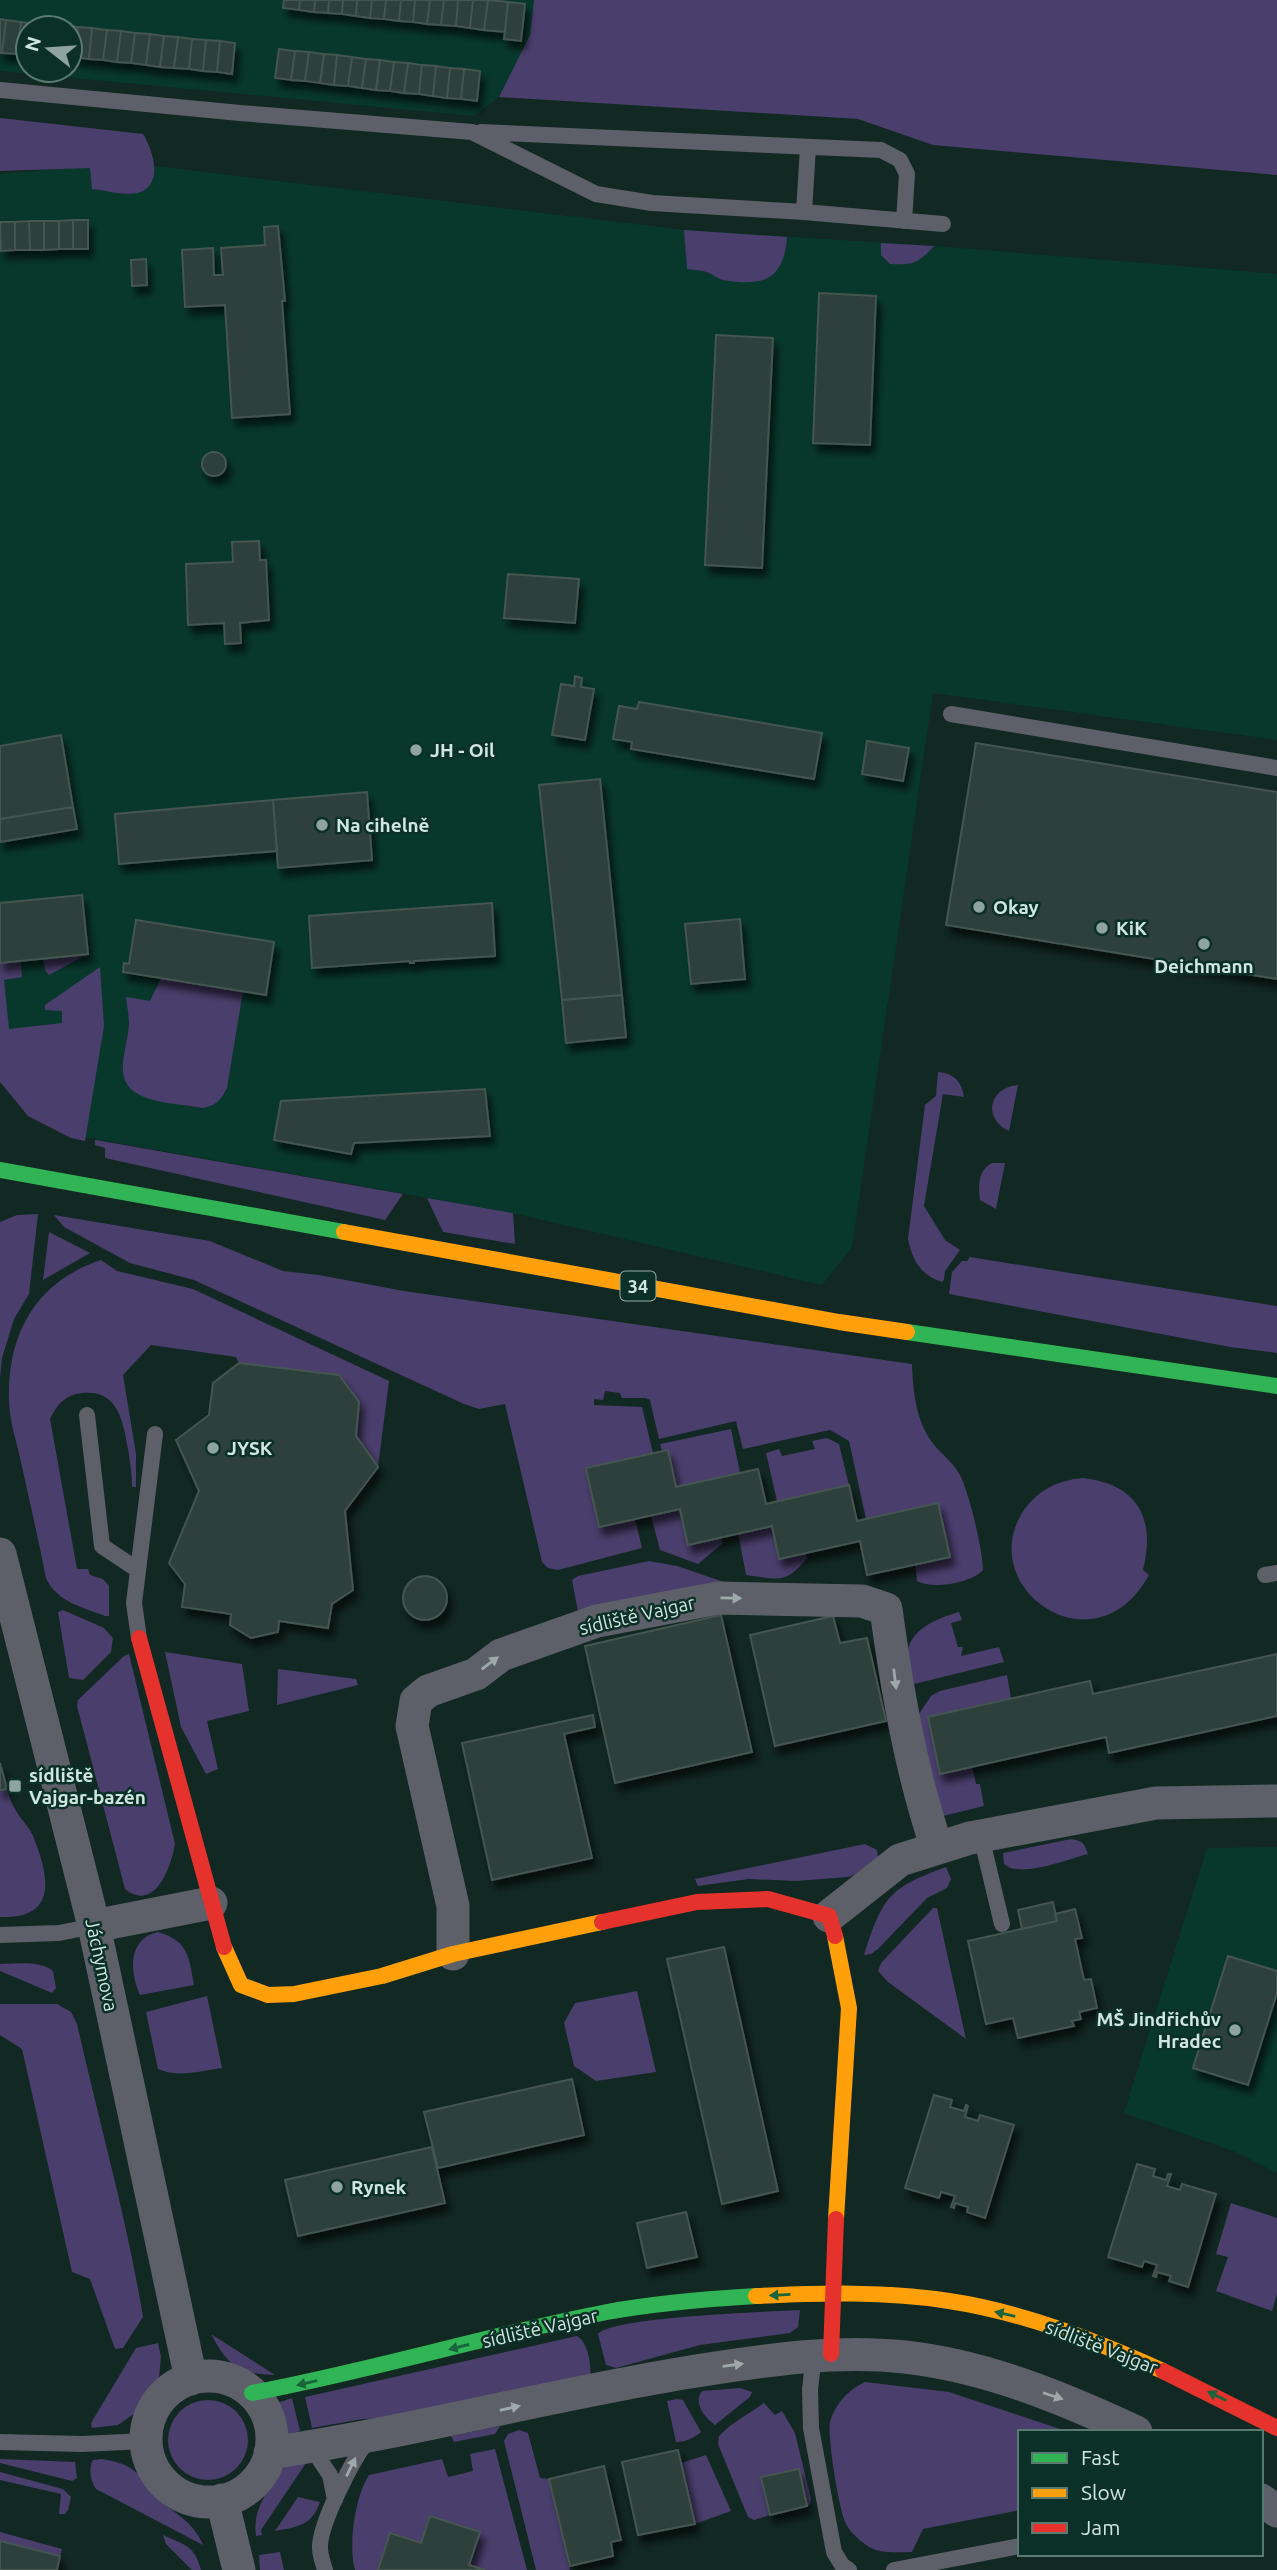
<svg xmlns="http://www.w3.org/2000/svg" width="1277" height="2570" viewBox="0 0 1277 2570" font-family="Ubuntu,sans-serif">
<defs>
<filter id="shadow"><feDropShadow dx="4.5" dy="8" stdDeviation="3.5" flood-color="#0009"/></filter>
</defs>
<rect width="100%" height="100%" fill="#122822"/>
<path fill="#08382c" fill-rule="evenodd" d="M0,0H534L531,35L499,97L474,116L0,71ZM28,28H70V70H28Z
M129,163L684,230L934,246L1277,274V740L933,693L852,1247L822,1285L513,1213L84,1137L0,1068V174Z
M1277,1847V2173L1236,2152L1124,2113L1207,1848Z"/>
<path fill="#4a3e6c" d="M534,0H1277V175L933,145L858,119L499,97L530,35Z
M0,118L143,134C152,148 163,180 143,191C130,198 105,190 92,189L90,168L0,171Z
M684,230L787,237C784,280 763,287 723,280C718,279 714,275 709,273C702,270 694,270 687,269Z
M881,243L934,246C918,264 913,265 890,264L881,255Z
M88,954L49,975L45,970L43,959Z
M21,961L22,977L4,980L9,1029L62,1023V1011L45,1010V1005L100,967L104,1026L85,1141L71,1138L28,1116L0,1082V963Z
M161,978L243,991L227,1088C221,1100 216,1106 202,1108C183,1104 155,1104 138,1094C111,1079 128,1049 129,1024C129,1015 127,1006 126,997L150,1001Z
M938,1072C954,1073 962,1082 964,1097L943,1094L924,1206L945,1240L960,1250L945,1271L944,1280L942,1282C920,1275 912,1259 908,1239L925,1105L936,1096Z
M1018,1085L1009,1131C983,1119 988,1088 1018,1085Z
M95,1140H96L403,1194L385,1220L105,1158V1148L95,1145Z
M992,1163H1005L996,1209L980,1200C978,1186 978,1170 992,1163Z
M427,1198L513,1213L515,1244L443,1232Z
M38,1214L29,1294L14,1319L2,1358L0,1378V1222L17,1215Z
M54,1215L210,1241L283,1271L319,1275L404,1291L912,1364C913,1392 916,1423 935,1446C943,1455 954,1464 960,1475C969,1492 983,1551 983,1570C971,1583 933,1590 917,1581L915,1564L950,1556L938,1503L866,1519L849,1441L830,1430L743,1449L736,1421L659,1439L650,1400L646,1398H622L620,1393L605,1391L603,1400L594,1399V1405L642,1407L653,1453L586,1468L599,1527L635,1519L642,1548L558,1570L548,1568L542,1562L505,1404L479,1409L464,1404L194,1280L130,1263L64,1227Z
M49,1232L90,1253L43,1280Z
M970,1257L1277,1306V1353L1230,1347L949,1294L952,1272L962,1261H967Z
M101,1260L117,1271L193,1289L389,1381L378,1467L356,1436L359,1402L339,1375L239,1363L236,1357L151,1345L123,1375L136,1454V1487H132C132,1474 130,1462 128,1449C123,1421 118,1389 82,1393C65,1395 57,1404 50,1419L77,1569H88L90,1575L103,1579L109,1586V1616H105C82,1607 57,1602 46,1578C38,1538 29,1498 20,1458C16,1439 9,1419 9,1400C7,1333 37,1281 101,1260Z
M731,1429L740,1473L676,1487L668,1450L662,1451L660,1444Z
M827,1438L839,1444L849,1485L777,1501L766,1453L779,1449L782,1456L815,1449L812,1441Z
M1083,1478C1138,1484 1156,1519 1143,1570L1149,1575C1095,1674 972,1587 1024,1510C1039,1489 1059,1480 1083,1478Z
M680,1509L688,1544L721,1537L722,1544L698,1564L660,1550L651,1516Z
M772,1526L779,1559L806,1553L807,1558C785,1585 779,1579 746,1575L738,1533Z
M649,1561L677,1566L724,1582L579,1617L572,1580L578,1576Z
M63,1610L104,1628L113,1638L111,1652L83,1680L69,1678L58,1612Z
M959,1612L962,1620L951,1623L958,1647H963L961,1656L999,1647L1004,1662L914,1684C912,1674 906,1660 908,1651C911,1628 941,1617 959,1612Z
M165,1652L242,1664L249,1711L207,1721L218,1769L206,1774L181,1727Z
M129,1654L175,1844C171,1867 155,1913 125,1889L77,1706L78,1700L124,1656Z
M278,1669L356,1679L358,1685L277,1705Z
M1007,1675L1011,1698L928,1717L972,1766L976,1784H980L984,1806L943,1816L939,1812L919,1714L931,1696L940,1691Z
M7,1789C9,1795 11,1803 15,1809C20,1819 29,1826 33,1836C49,1876 59,1919 0,1917V1790Z
M1071,1839C1083,1841 1085,1844 1088,1854C1068,1859 1020,1879 1004,1864L1003,1853Z
M865,1844L877,1850L878,1857L864,1871L848,1877L796,1881L749,1879L698,1886L695,1879Z
M946,1867L951,1879L947,1888L927,1898L878,1949L871,1954L864,1955C883,1896 889,1888 946,1867Z
M933,1908H937L966,2039L888,1982L878,1971L881,1963Z
M158,1932C189,1941 189,1958 194,1985L140,1995C130,1973 127,1939 158,1932Z
M0,1964C18,1964 39,1960 53,1971L56,1988L52,1993L0,1971Z
M637,1991L656,2072L596,2081L574,2066L564,2023L575,2003Z
M207,1996L222,2068C199,2071 179,2078 158,2069L146,2012Z
M0,2004H57L71,2012L77,2024C99,2122 127,2219 143,2317L123,2348L115,2349L90,2279L72,2272L22,2049L0,2035Z
M1231,2203L1277,2218V2294L1272,2311L1216,2291L1228,2257L1216,2254Z
M800,2310L798,2327L790,2333L700,2345L616,2368L606,2365L598,2334C612,2317 768,2312 800,2310Z
M211,2334L275,2375C239,2374 228,2366 211,2334Z
M577,2336C588,2342 592,2366 590,2378L402,2418L362,2419L312,2428L305,2397Z
M158,2343L161,2357L159,2377L138,2411L118,2425L92,2428L91,2423L136,2348Z
M865,2382L949,2392L1069,2432H1020V2510L923,2529L912,2552C898,2552 881,2554 869,2547C861,2542 850,2532 846,2524C839,2511 827,2436 830,2422C835,2404 849,2389 865,2382Z
M740,2388L752,2392L750,2397L715,2425C704,2417 693,2403 702,2391Z
M292,2398L300,2431L285,2435L283,2419L277,2403Z
M677,2399L683,2400L701,2432C694,2438 686,2442 676,2442L667,2401Z
M168 2440a40 40 0 1 1 80 0a40 40 0 1 1-80 0Z
M764,2403L775,2415L782,2411L795,2433L811,2499L810,2505L807,2506L796,2471L761,2477L770,2515L754,2520L748,2517L718,2444L719,2436L731,2425Z
M500,2426L495,2434L454,2442L451,2436Z
M519,2430L528,2433L540,2478L549,2479L570,2570H536L504,2441L508,2434Z
M495,2449L527,2570H485L469,2565L479,2532L421,2543L390,2534L378,2570H355C348,2545 355,2497 369,2475L442,2459L448,2477L473,2471L470,2454Z
M706,2455L731,2511L695,2524L681,2463Z
M0,2459L75,2462L77,2478L72,2481L0,2463Z
M102,2459C113,2461 124,2463 133,2470C142,2475 147,2487 154,2495C171,2512 194,2521 203,2545L96,2489C91,2482 88,2468 93,2460Z
M306,2463L261,2530L262,2535L256,2536C252,2508 269,2489 284,2467Z
M0,2472L63,2489L71,2497L68,2510L65,2514H59L61,2494L0,2480Z
M298,2497L320,2502C312,2526 297,2527 275,2531Z
M0,2532L62,2549L60,2556L0,2541Z
M163,2535C185,2545 195,2546 201,2570H192L166,2544Z
M280,2552L284,2570H260L259,2555Z"/>
<path fill="#2e3f3a" stroke="#445550" stroke-width="2" filter="url(#shadow)" d="M284,0H300L299,10L283,8Z
M300,0H315L314,12L299,10Z
M315,0H329L328,13L314,12Z
M329,0H343L342,14L328,13Z
M343,0H357L356,16L342,14Z
M357,0H372L370,18L356,16Z
M372,0H386L384,19L370,18Z
M386,0H401L399,21L384,19Z
M401,0H415L413,22L399,21Z
M415,0H430L427,24L413,22Z
M430,0H444L441,25L427,24Z
M444,0H458L456,26L441,25Z
M458,0H473L470,28L456,26Z
M473,0H488L484,30L470,28Z
M488,0L508,2L505,32L484,30Z
M508,2L525,4L521,41L504,39Z
M0,19L6,20L2,53H0Z
M6,20L21,22L17,54L2,53Z
M21,22L35,24V28H28V55L17,54Z
M64,25L78,27L75,57H70V28H64Z
M78,27L92,28L89,59L75,57Z
M92,28L107,30L103,60L89,59Z
M107,30L121,31L117,62L103,60Z
M121,31L135,33L131,63L117,62Z
M135,33L150,34L146,65L131,63Z
M150,34L164,36L160,67L146,65Z
M164,36L178,37L174,68L160,67Z
M178,37L192,39L189,69L174,68Z
M192,39L206,40L203,71L189,69Z
M206,40L220,41L217,72L203,71Z
M220,41L235,43L232,74L217,72Z
M279,49L295,51L291,80L275,78Z
M295,51L309,52L305,81L291,80Z
M309,52L324,54L320,83L305,81Z
M324,54L337,55L334,85L320,83Z
M337,55L352,57L348,86L334,85Z
M352,57L366,59L362,88L348,86Z
M366,59L380,60L376,90L362,88Z
M380,60L394,62L390,91L376,90Z
M394,62L408,63L404,93L390,91Z
M408,63L422,65L419,94L404,93Z
M422,65L436,66L433,96L419,94Z
M436,66L450,68L447,98L433,96Z
M450,68L464,69L461,99L447,98Z
M464,69L480,71L477,101L461,99Z
M73,220H88V249H73Z
M73,220V249H59V221Z
M29,221L30,250H15V222Z
M29,221H44V250H30Z
M44,221H59V249L44,250Z
M0,222H15V250L1,251Z
M278,226L285,301H282L290,414L232,418L225,305L185,307L182,250L213,248L214,275H223L221,248L265,245L264,227Z
M146,259L147,285L132,286L131,260Z
M819,293L876,296L870,445L813,443Z
M716,335L773,338L762,568L705,565Z
M202 464a12 12 0 1 1 24 0a12 12 0 1 1-24 0Z
M259,541L260,560H266L269,620L240,623L241,643L225,644L224,623L188,625L186,564L233,562L232,542Z
M508,574L579,579L575,623L504,618Z
M575,676L582,678L581,687L594,689L585,740L552,735L561,684L574,686Z
M639,702L822,733L814,779L631,749L632,742L613,739L619,706L637,709Z
M61,735L73,807L0,819V746Z
M867,741L909,748L903,781L862,774Z
M976,743L1277,792V979L946,925Z
M600,779L622,995L562,1000L539,785Z
M367,792L372,860L278,868L273,800Z
M273,800L277,851L119,864L115,814Z
M73,807L77,829L0,842V819Z
M82,895L88,954L0,963V903Z
M492,903L495,956L414,961V963H410V961L312,968L309,916Z
M740,919L745,979L691,984L685,924Z
M136,920L274,942L266,995L123,972L124,963L129,964Z
M622,995L626,1037L566,1043L562,1000Z
M485,1089L490,1136L354,1143L351,1154L274,1140L281,1101Z
M239,1363L339,1375L359,1402L356,1436L378,1467L345,1511L353,1590L332,1604L328,1628L279,1621L278,1632L251,1638L230,1625L231,1614L182,1607L185,1584L169,1563L199,1491L176,1440L209,1415L213,1383Z
M668,1450L676,1487L758,1469L766,1504L849,1485L857,1521L938,1503L950,1557L867,1575L860,1541L779,1559L772,1526L688,1545L680,1509L599,1527L586,1468Z
M403 1598a22 22 0 1 1 44 0a22 22 0 1 1-44 0Z
M721,1615L752,1752L615,1783L585,1646Z
M833,1616L840,1643L867,1638L886,1721L775,1746L750,1635Z
M1277,1654V1716L1109,1753L1106,1737L940,1774L928,1717L1090,1681L1093,1694Z
M593,1715L595,1727L564,1734L592,1858L492,1880L462,1743Z
M0,1763L7,1789L0,1790Z
M1053,1902L1057,1921L1022,1929L1018,1910Z
M1075,1909L1082,1938L1075,1939L1084,1980L1091,1979L1097,2008L1079,2012L1081,2019L1072,2021L1074,2026L1018,2038L1013,2018L986,2024L968,1941L1057,1921L1055,1914Z
M724,1947L778,2191L722,2204L667,1959Z
M1228,1956L1277,1971V1993L1248,2085L1193,2068Z
M572,2079L584,2135L438,2168L424,2112Z
M934,2095L952,2100L950,2107L964,2111L966,2105L968,2106L965,2117L978,2121L980,2115L1014,2125L985,2218L967,2212L968,2207L955,2203L954,2208L951,2207L955,2196L941,2192L939,2198L905,2188Z
M432,2147L445,2203L298,2236L285,2180Z
M1137,2164L1155,2169L1153,2176L1166,2180L1168,2174H1171L1167,2186L1180,2190L1182,2184L1216,2194L1188,2287L1169,2281L1171,2276L1157,2272L1156,2277L1153,2276L1157,2265L1144,2261L1142,2267L1108,2257Z
M686,2212L697,2257L647,2268L637,2223Z
M678,2450L695,2524L638,2535L622,2462Z
M604,2466L621,2540L611,2542L613,2556L570,2566L549,2479Z
M799,2469L807,2506L770,2515L761,2477Z
M430,2516L480,2532L469,2565L485,2570H378L390,2533L421,2543Z
M0,2541L60,2556L57,2570H0Z"/>
<g fill="none" stroke-linecap="round" stroke-linejoin="round">
<path stroke="#5d5f69" stroke-width="16" d="M0,90L240,113L472,132L596,194L652,203L804,212L943,224
M481,132L881,150L900,160L907,174L904,221
M804,212L808,147
M951,714L1277,768
M87,1415L102,1546L138,1570
M1265,1575L1277,1573
M139,1638L134,1603L155,1434
M981,1836L1002,1924
M0,1935L59,1933L94,1926
M814,2356L810,2389L811,2428L834,2552L842,2565L849,2570
M0,2442L82,2444L146,2441
M311,2447L330,2475L335,2500
M325,2570C323,2563 320,2555 320,2548C319,2525 354,2456 370,2438
M894,2570L1020,2546"/>
<path stroke="#5d5f69" stroke-width="33" d="M0,1554L94,1926L191,2379
M829,1916L900,1860L970,1838L1156,1803L1277,1801
M94,1926L211,1903
M453,1954V1906L412,1726L416,1701L428,1691L476,1674L501,1655L597,1621L718,1598L862,1601L886,1609C897,1690 911,1771 937,1848
M146 2439a63 63 0 1 1 126 0a63 63 0 1 1-126 0Z
M270,2453C411,2432 549,2395 690,2372C761,2361 833,2349 905,2357C986,2366 1063,2398 1136,2432
M222,2500L239,2570
M1261,2500L1277,2511"/>
<path stroke="#30b455" stroke-width="16" d="M1,1170L344,1232
M907,1332L1277,1386
M252,2393C371,2371 488,2335 607,2312C656,2303 706,2299 756,2296"/>
<path stroke="#ff9f0a" stroke-width="16" d="M344,1232L839,1322L907,1332
M835,1936L849,2008L836,2219
M224,1947L241,1985L268,1995L294,1994L382,1976L453,1954L602,1922
M756,2296C821,2293 885,2291 949,2301C1023,2312 1096,2341 1163,2371"/>
<path stroke="#e5322d" stroke-width="16" d="M139,1638L224,1947
M602,1922L697,1902L768,1899L829,1916L835,1936
M831,2354L836,2219
M1163,2371L1277,2428"/>
</g>
<defs><path id="oneway-solid" d="M-6-.8H1V-3.2L6.5 0L1 3.2V.8H-6Z" transform="scale(1.75)"/></defs>
<g fill="#9da9aa">
<use href="#oneway-solid" transform="translate(731 1598) rotate(1)"/>
<use href="#oneway-solid" transform="translate(490 1663) rotate(-37)"/>
<use href="#oneway-solid" transform="translate(895 1679) rotate(83)"/>
<use href="#oneway-solid" transform="translate(733 2365) rotate(-8)"/>
<use href="#oneway-solid" transform="translate(1053 2396) rotate(18)"/>
<use href="#oneway-solid" transform="translate(510 2408) rotate(-13)"/>
<use href="#oneway-solid" transform="translate(351 2467) rotate(-64)"/>
</g>
<g fill="#196539">
<use href="#oneway-solid" transform="translate(780 2295) rotate(177)"/>
<use href="#oneway-solid" transform="translate(1005 2314) rotate(-167)"/>
<use href="#oneway-solid" transform="translate(459 2347) rotate(166)"/>
<use href="#oneway-solid" transform="translate(307 2383) rotate(167)"/>
<use href="#oneway-solid" transform="translate(1217 2396) rotate(-154)"/>
</g>
<g fill="#8fa49e" stroke="#0a3027" stroke-width="2.5">
<circle cx="416" cy="750" r="7"/>
<circle cx="322" cy="825" r="7"/>
<circle cx="979" cy="907" r="7"/>
<circle cx="1102" cy="928" r="7"/>
<circle cx="1204" cy="944" r="7"/>
<circle cx="213" cy="1448" r="7"/>
<rect x="8" y="1779" width="14" height="14" rx="3.5"/>
<circle cx="1235" cy="2030" r="7"/>
<circle cx="337" cy="2187" r="7"/>
</g>
<g text-anchor="middle" dominant-baseline="central" stroke-width="5" stroke-linejoin="round" paint-order="stroke">
<rect fill="#0a3027" stroke="#96afa8" stroke-width="2" x="620.5" y="1271.5" width="35" height="29" rx="5"/>
<g font-size="18" font-weight="bold" fill="#d2e6e0">
<text x="638" y="1286">34</text>
</g>
<g font-size="19" font-weight="bold" fill="#d2e6e0" stroke="#0a3027" text-anchor="start">
<text x="430" y="750">JH - Oil</text>
<text x="336" y="825">Na cihelně</text>
<text x="993" y="907">Okay</text>
<text x="1116" y="928">KiK</text>
<text x="1204" y="966" text-anchor="middle">Deichmann</text>
<text x="227" y="1448">JYSK</text>
<text x="29" y="1775">sídliště<tspan x="29" dy="22">Vajgar-bazén</tspan></text>
<text x="1221" y="2019" text-anchor="end">MŠ Jindřichův<tspan x="1221" dy="22">Hradec</tspan></text>
<text x="351" y="2187">Rynek</text>
</g>
<g font-size="19" fill="#d2e6e0" stroke="#0a3027">
<text transform="translate(637 1615) rotate(-13)">sídliště Vajgar</text>
<text transform="translate(102 1965) rotate(78)">Jáchymova</text>
<text transform="translate(540 2328) rotate(-13)">sídliště Vajgar</text>
<text transform="translate(1102 2347) rotate(21)">sídliště Vajgar</text>
</g>
</g>
<rect x="1018" y="2430" width="245" height="126" fill="#0a3027" stroke="#5a7971" stroke-width="2"/>
<rect x="1032" y="2453" width="35" height="10" fill="#30b455" stroke="#5a7971" stroke-width="2"/>
<text x="1081" y="2465" font-size="21" fill="#d2e6e0">Fast</text>
<rect x="1032" y="2488" width="35" height="10" fill="#ff9f0a" stroke="#5a7971" stroke-width="2"/>
<text x="1081" y="2500" font-size="21" fill="#d2e6e0">Slow</text>
<rect x="1032" y="2523" width="35" height="10" fill="#e5322d" stroke="#5a7971" stroke-width="2"/>
<text x="1081" y="2535" font-size="21" fill="#d2e6e0">Jam</text>
<g transform="translate(49 49) rotate(287)"><circle r="33" fill="#0a3027" stroke="#5a7971" stroke-width="2"/>
<path d="M0-5L12 26L0 18L-12 26Z" fill="#8fa49e"/>
<text y="-10" font-size="19" font-weight="bold" text-anchor="middle" fill="#d2e6e0">N</text>
</g>
</svg>
